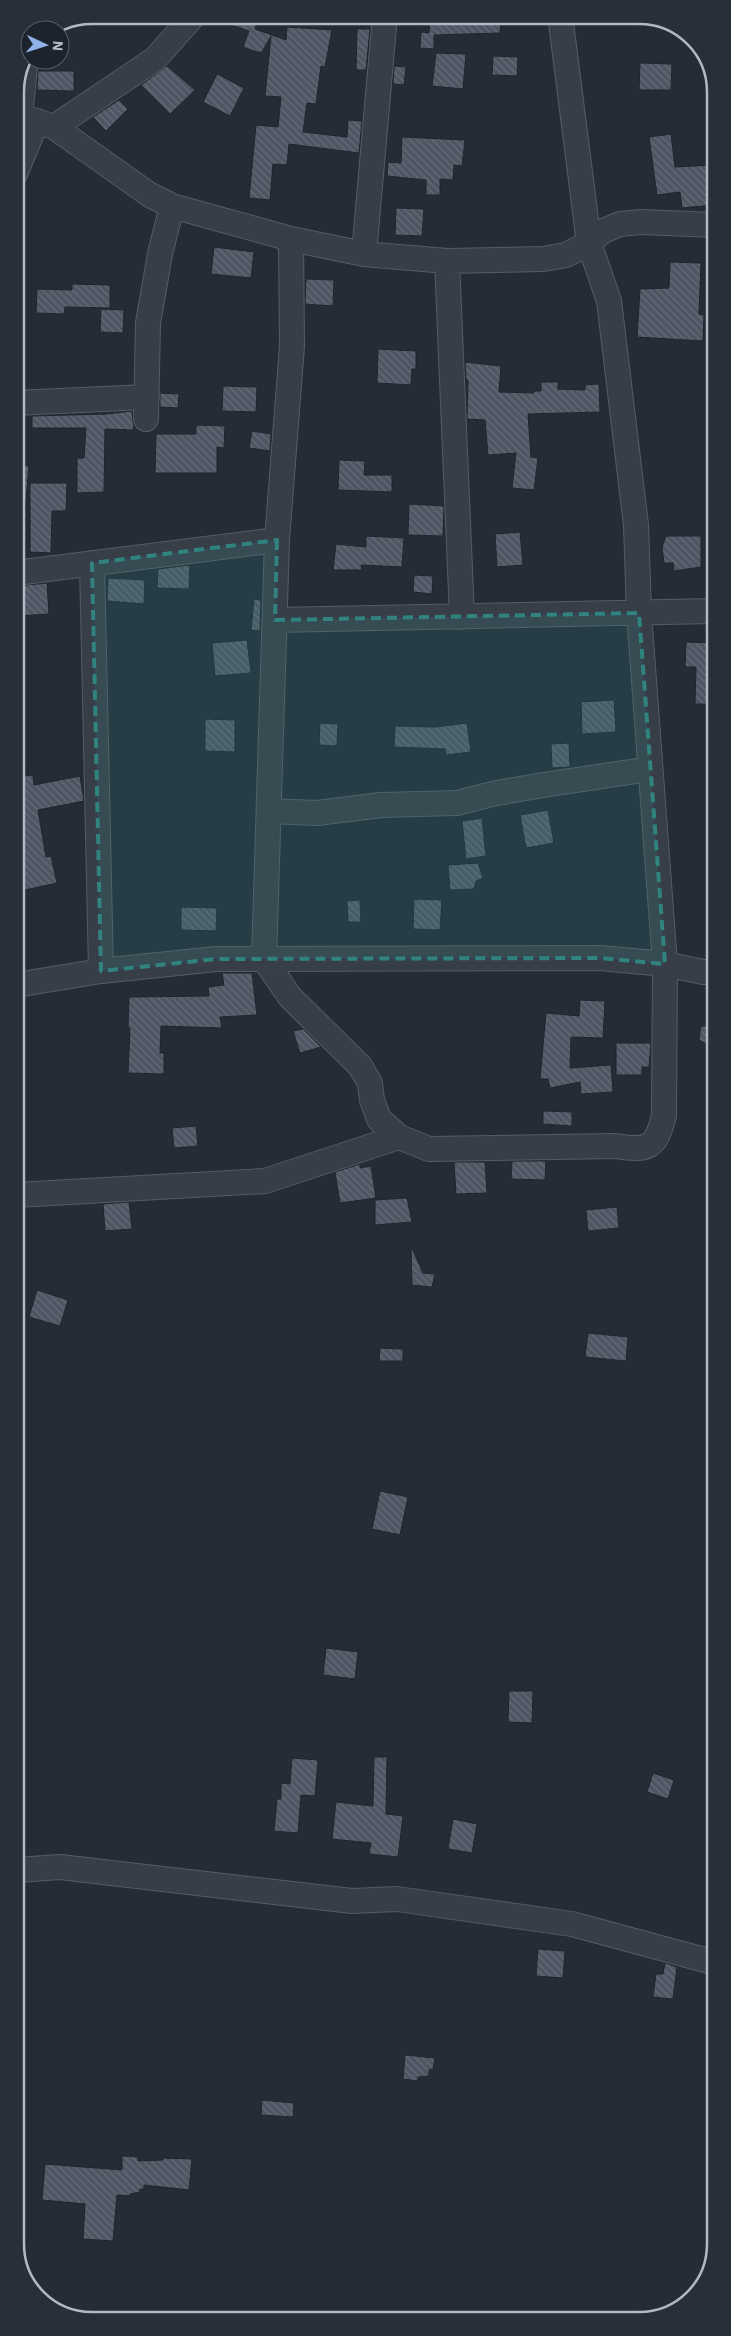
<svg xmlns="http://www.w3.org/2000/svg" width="731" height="2336" viewBox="0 0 731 2336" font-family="'IBM Plex Sans',sans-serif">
<defs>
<pattern id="building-back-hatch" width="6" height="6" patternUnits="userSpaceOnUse" patternTransform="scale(1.25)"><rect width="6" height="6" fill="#4d5662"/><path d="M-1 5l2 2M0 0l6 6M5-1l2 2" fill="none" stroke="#646c77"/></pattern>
</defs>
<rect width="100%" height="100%" fill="#242c37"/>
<path fill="url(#building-back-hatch)" stroke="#1f252e" d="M208,15H260L255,29L286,40L287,27L332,30L325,67L321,66L316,104L307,103L303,132L347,137L348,120L362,121L359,153L289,144L287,165L273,164L270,200L249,198L256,125L278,127L281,97L265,96L271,36L262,52H257L243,47L249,31L208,17Z
M430,15L501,17L500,33L434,35V49L420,48L421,32L429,33Z
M357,29H370L366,70H356Z
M436,53L466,54L463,89L432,86Z
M493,56L518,57L517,76L492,75Z
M640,63L672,64L671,90H639Z
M167,66L195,90L170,114L141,85Z
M394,66L406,67L404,85L393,84Z
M38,71H74V91L37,90Z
M217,74L244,88L230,116L203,102Z
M119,100L128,109L106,131L93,117Z
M671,134L675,167L713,165L714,205L682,208L680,192L657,195L649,137Z
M402,137L465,140L462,166L454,165L453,180L440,179V195H426V180L387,176L388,162L401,163Z
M396,208L424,209L422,236L395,235Z
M214,247L254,252L251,278L211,274Z
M670,262L701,263L699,314L704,315L703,341L637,337L640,289L669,288Z
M306,279L334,280L333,306L305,304Z
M72,284L110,285V308L65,307L64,314L36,313L37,289L72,290Z
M101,309L124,310L123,333L100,332Z
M378,349L416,351V369H412L411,385L377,383Z
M465,362L501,366L499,392L534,393V391H541V382H558V389L585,390V385L599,384L600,412L528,414L531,457L538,458L534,490L512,488L516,453L488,455L485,420L467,419L468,380L466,379Z
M223,386L257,387L256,412L222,411Z
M160,393L179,394L178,408L160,407Z
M132,411L134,430L105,429L104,492L77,493V458H84L86,428H32V416L107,414Z
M196,425L225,426L224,448L217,447V473H155L156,434H196Z
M252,431L271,434L270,451L249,448Z
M339,460L365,461L364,475H392V492L338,490Z
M16,464L29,466L25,510H16Z
M30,483H67L66,511H52L51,553L30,552Z
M409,504L444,506L443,536L408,535Z
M520,532L523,565L497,567L495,534Z
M366,536L404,538L402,567L361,565L362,570H333L336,544L366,547Z
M666,536H701V567L674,571L673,563H664L662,547Z
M190,565L189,589L157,588L158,569Z
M414,575L433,576L432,594L413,592Z
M108,578L145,580L144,604L107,601Z
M47,583L49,614L17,616L16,586Z
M254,599L261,600L260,631L251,630Z
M247,640L251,673L215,676L212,643Z
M686,642L714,643V704H695L696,667H685Z
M614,700L616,732L582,734L581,702Z
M205,719L235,720V752L205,751Z
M320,723L338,724L337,746L319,745Z
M467,723L471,752L446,755L445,749L394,747L395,726L435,727Z
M569,743L570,767L552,768L551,744Z
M33,775L34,785L80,776L84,801L38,810L46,857L51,856L57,883L25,890L16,848V777Z
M548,810L554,843L526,848L520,815Z
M482,818L486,856L466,859L462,821Z
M478,863L483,878L476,881L474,889L450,890L448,865Z
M414,899L442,900L440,930L413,929Z
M360,900L361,922H348L347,901Z
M181,907L217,908L216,931L181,930Z
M222,973H252L257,1015L220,1017L222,1028L161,1026L160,1053H164V1074L128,1073L130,1028H128L129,997L209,996L208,987L224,985Z
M580,1000L605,1001L603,1038L571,1037L570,1068L611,1065L613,1092L581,1094L580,1082L550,1088L548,1079H540L546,1013L579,1016Z
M701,1026H715V1048L699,1040Z
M303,1029L321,1047L300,1053L293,1031Z
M616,1043H651L649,1067H642V1075H616Z
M543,1111L572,1112V1126L543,1124Z
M196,1126L198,1146L174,1148L172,1128Z
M512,1161H546L545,1180L511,1179Z
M454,1162H485L487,1193L456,1194Z
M360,1164V1168L371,1166L376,1198L340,1203L335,1172Z
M407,1198L412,1222L375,1225V1200Z
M129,1202L132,1229L105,1231L103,1204Z
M617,1207L619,1228L588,1231L586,1210Z
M411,1246L423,1273L435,1274L432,1287L412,1285Z
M37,1290L68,1300L60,1326L29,1317Z
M588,1333L628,1337L626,1361L585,1357Z
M380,1348L403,1349V1361H379Z
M380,1491L408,1497L400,1535L372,1529Z
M326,1648L358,1652L355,1679L323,1675Z
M509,1691H533L532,1723L508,1722Z
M374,1757H387L386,1814L403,1816L398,1857L369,1854L371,1843L332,1839L336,1802L373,1806Z
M292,1758L318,1760L315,1796L301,1795L298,1833L274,1831L277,1799H281V1783L290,1784Z
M653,1773L674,1780L668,1799L647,1792Z
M453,1819L477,1824L472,1853L448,1849Z
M538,1949L565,1951L563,1978L536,1976Z
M665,1963L677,1967L673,1999L653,1997L656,1974H663Z
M405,2055L435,2058L433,2069L429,2070V2076L418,2077V2081L403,2079Z
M262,2100L294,2103L293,2117L261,2115Z
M122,2156L138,2157V2161L163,2160V2158L192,2159L189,2190L144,2185V2189H140V2192L130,2194V2196L117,2195L113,2241L83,2239L85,2204L42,2200L45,2164L122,2170Z"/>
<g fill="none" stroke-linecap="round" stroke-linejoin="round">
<defs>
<path id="minor" d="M15,114L54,127L150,195L172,206L291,239L364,254L447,261L543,259L566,255L589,243L603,231L620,224L641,222L714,225
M20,116L25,67
M54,127L155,59L194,15
M15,174L37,121
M291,239L292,346L277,540L264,959L290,997L360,1066L370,1083L372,1100L379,1119L399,1137L429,1149L615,1146C648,1151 656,1149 664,1115L665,964L639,613L636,525L609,301L589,243L560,15
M364,254L385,15
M447,261L462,617
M15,403L147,397
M146,419L148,323L160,254L172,206
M92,563L101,971
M16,573L277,540
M275,620L714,611
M269,811L317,813L381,805L457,803L492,794L537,786L650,769
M16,985L101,971L216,959L600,958L665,964L703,972H715
M16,1195L265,1181L399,1137
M17,1870L60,1867L352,1901L397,1899L572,1924L716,1963"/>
</defs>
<use href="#minor" stroke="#565c65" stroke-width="26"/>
<use href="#minor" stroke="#383e48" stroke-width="24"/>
</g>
<path fill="#30837f" fill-opacity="0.2" stroke="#30837f" stroke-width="4" stroke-dasharray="10 6" stroke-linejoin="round" d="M277,540L275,620L639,613L665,964L600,958L216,959L101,971L92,563Z"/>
<path d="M0 0H731V2336H0ZM92 24H639A68 68 0 0 1 707 92V2244A68 68 0 0 1 639 2312H92A68 68 0 0 1 24 2244V92A68 68 0 0 1 92 24Z" fill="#292f38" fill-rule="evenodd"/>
<path fill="none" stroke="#b3b9c4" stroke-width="2.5" d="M92 24H639A68 68 0 0 1 707 92V2244A68 68 0 0 1 639 2312H92A68 68 0 0 1 24 2244V92A68 68 0 0 1 92 24Z"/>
<g transform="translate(45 45) rotate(94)"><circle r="24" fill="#1d232c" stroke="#595f69"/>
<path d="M0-4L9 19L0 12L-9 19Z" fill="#91b1ea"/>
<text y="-8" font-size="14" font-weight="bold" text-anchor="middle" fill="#b3b9c4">N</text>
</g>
</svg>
